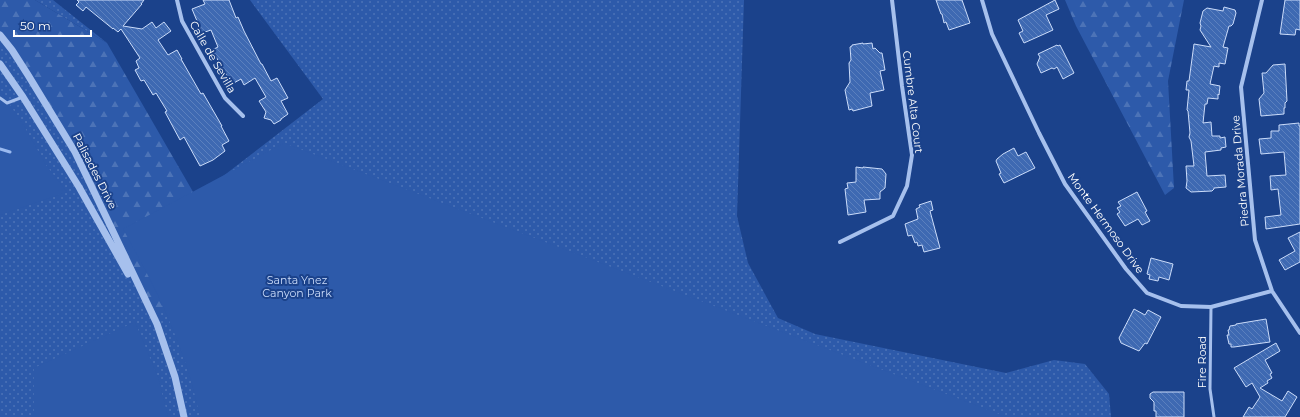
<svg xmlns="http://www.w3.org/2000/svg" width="1300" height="417" viewBox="0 0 1300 417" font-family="Montserrat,sans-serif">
<defs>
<pattern id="grass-dots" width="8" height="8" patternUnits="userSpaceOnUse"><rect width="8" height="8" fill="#2d5aaa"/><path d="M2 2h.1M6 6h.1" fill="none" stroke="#4c73b7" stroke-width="1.8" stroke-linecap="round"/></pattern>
<pattern id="forest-firs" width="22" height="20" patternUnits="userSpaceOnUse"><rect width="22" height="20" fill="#2d5aaa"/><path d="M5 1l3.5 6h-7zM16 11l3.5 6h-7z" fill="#4c73b7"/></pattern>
<pattern id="building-back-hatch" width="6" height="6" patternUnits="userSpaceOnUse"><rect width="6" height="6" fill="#3e69b2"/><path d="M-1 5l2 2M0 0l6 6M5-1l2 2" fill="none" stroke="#5b80be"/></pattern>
</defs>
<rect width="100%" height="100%" fill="#1b428b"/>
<path fill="url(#grass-dots)" d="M35,0H53L107,43Z
M250,0H744L737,216L748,263L778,318L815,334L1006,373L1054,360L1085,364L1109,394L1111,417H0V35L196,197L323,99Z"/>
<path fill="url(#forest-firs)" d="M0,0H35L107,43L196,197L157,324L75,152L0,35Z
M1065,0H1184L1168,81L1174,188L1165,195L1076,26Z"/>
<path fill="#2d5aaa" d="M0,90L24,126L46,165L67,192L0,215Z
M284,143L1007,417H200C186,348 157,290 123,229Z
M135,322L158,377L168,417H34V368Z"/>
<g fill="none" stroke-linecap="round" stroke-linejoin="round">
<path stroke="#99b9ef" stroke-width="3" d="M0,149L10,152"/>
</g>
<path fill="url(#building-back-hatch)" stroke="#cbdcfa" d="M77,0H144L141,4H142L123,26L142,29L152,22L156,28L164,22L171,31L158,40L168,55L177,50L182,59H181L201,94L203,93L222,126H221L229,141L222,145L225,151L213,160L200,166L184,137L180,140L165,112L167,111L156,93L153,95L144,80L141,81L135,70L139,68L136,61L140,58L121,29L118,32L113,28V29L86,7L83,11L76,5L79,2Z
M203,0H229L236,18L238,17L244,31L261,64H262L271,81L277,78L288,98L281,101L288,114L281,119V120L274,124L271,120L264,118L266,112L259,101L266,97L255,78L244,85L241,79L232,84L212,50L218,47L211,30L202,33L192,9L205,4Z
M936,0H962L970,23L949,30L946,22L944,23L942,14H941Z
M1055,0L1059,9L1046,15L1053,30L1024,43L1019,33L1023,31L1018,20Z
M1285,0H1300V30L1296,29L1295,35L1280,34Z
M1224,7L1235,10L1236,13L1233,24L1231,26H1229L1223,47L1228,48L1225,64L1219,63V67L1214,66L1210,84L1220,86L1219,95L1218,94V99L1208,98L1207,104H1205L1203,123L1211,122L1212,136H1220V138L1225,137L1226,147L1221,148V150L1205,152L1207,176L1225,175L1226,187L1214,188V189L1212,191L1191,192L1186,188L1187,181L1186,166H1194L1191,141L1189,137L1190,133L1188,111L1187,110L1189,90H1186L1187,81H1189L1194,44L1211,47L1200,30L1201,26L1200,23L1203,11L1207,8L1223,11Z
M863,43V44L872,43L873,49L875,48L880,53H882L885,70L880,71L884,90L870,93L872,106L853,111L852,109L849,110L845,90L850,82L849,63L851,60L850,47L852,46V45Z
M1057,45L1058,46L1060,45L1074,73L1063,79L1057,67L1054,69L1052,68L1041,73L1037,64L1040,57L1038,54Z
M1285,64L1287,101L1285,103V108H1284V114L1261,116L1259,99L1264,93L1262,73H1266L1273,65Z
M1299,123V126H1300V224L1266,229L1265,217L1281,215L1278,189L1271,190L1270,176L1286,175L1284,152L1261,154L1259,139L1271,138V131H1279V125Z
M1014,148L1018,156L1026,152L1035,168L1004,183L999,174L1001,173L996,161L997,159L1003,154Z
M856,167L863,168V167L882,169L886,174L885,188L880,192V199L864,200L866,212L848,215L845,189L848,188L847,183L856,182Z
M1137,192L1147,211L1145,212L1150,221L1142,225L1138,219L1125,226L1117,214L1120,212L1117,208L1121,206L1118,202Z
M931,201L933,210L930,211L940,248L924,252L922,245L918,246L917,242L915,243L912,235L908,236L905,224L918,219L916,209L920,207L919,205Z
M1300,232V262L1285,270L1279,260L1295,251L1288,238Z
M1151,258L1173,264L1169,280L1159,277L1158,281L1149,279L1150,275L1147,274Z
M1134,309L1145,315L1148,310L1161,317L1147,344L1145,343L1139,351L1121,343L1119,338Z
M1266,319L1270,342L1234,347H1231V344H1229L1227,335H1229L1228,330H1229L1230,326L1236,325V324Z
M1276,343L1280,351L1265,360L1272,373L1270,374L1272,378L1267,381L1268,383L1260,388L1282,401L1288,391L1297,397L1285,417H1243L1249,407L1252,409L1260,397L1252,383L1246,387L1234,368Z
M1153,392H1184V417H1156V411H1154V402L1150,398V394Z"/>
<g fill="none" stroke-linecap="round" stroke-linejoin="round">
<path stroke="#a6c0ed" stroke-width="3" d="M0,98L7,103L23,97
M1211,307L1210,389L1214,417"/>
<path stroke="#a6c0ed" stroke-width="4" d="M177,0L182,21L225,98L243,116
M982,0L992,34L1039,133L1065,184L1126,269L1147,293L1181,306L1211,307L1272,291
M1262,0L1241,87L1255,240L1272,291L1300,333
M840,242L893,216L907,186L912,155L902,86L892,0"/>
<path stroke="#a6c0ed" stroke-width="7" d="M0,35L12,50L28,75L75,152L109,223L157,324L175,377L184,417
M0,64L23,97L79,187L128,274"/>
</g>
<g text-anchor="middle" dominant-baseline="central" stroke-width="4" stroke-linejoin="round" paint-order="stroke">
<g font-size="11" fill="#fff" stroke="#1b428b">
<text transform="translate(213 57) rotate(60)">Calle de Sevilla</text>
<text transform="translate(913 102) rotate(83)">Cumbre Alta Court</text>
<text transform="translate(95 171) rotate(63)">Palisades Drive</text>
<text transform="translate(1240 171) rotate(-95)">Piedra Morada Drive</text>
<text transform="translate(1106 223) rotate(54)">Monte Hermoso Drive</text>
<text transform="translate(1202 362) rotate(-90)">Fire Road</text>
</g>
<g font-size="11" fill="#cbdcfa" stroke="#1b428b">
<text x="297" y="280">Santa Ynez<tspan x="297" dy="13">Canyon Park</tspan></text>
</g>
</g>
<path d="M14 30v6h77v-6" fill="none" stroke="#ffffff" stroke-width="2"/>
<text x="20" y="30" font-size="12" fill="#ffffff" stroke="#1b428b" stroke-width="3" paint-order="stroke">50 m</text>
</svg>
